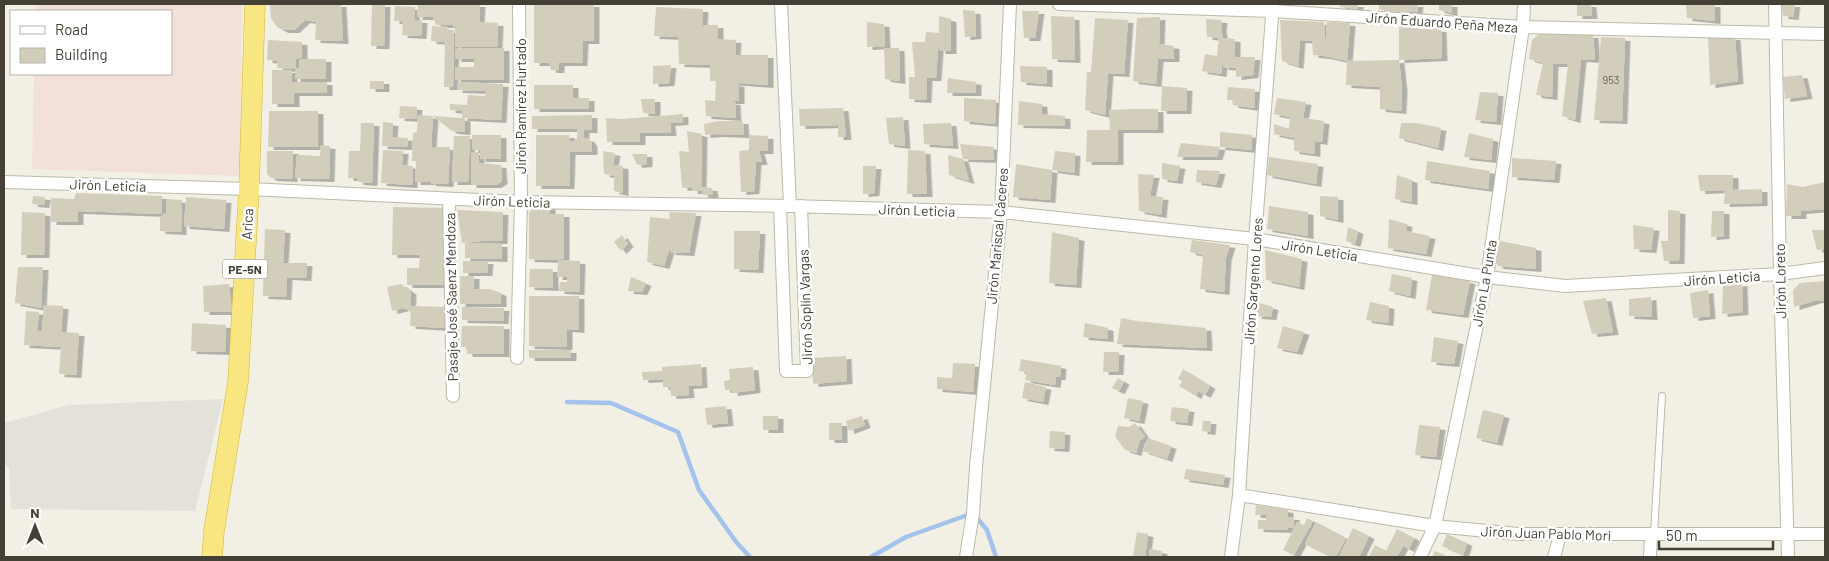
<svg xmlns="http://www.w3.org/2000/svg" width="1829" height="561" viewBox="0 0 1829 561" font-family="Barlow,sans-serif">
<defs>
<filter id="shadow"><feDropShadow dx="5.5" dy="3" stdDeviation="0" flood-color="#0004"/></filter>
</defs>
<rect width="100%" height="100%" fill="#f2f0e5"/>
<path fill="#e4e1da" d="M223,399L195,511L11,509L9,468L4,463V423L69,405Z"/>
<path fill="#f2e0d9" d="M36,4H242L240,176L32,169L34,74H171V11H35Z"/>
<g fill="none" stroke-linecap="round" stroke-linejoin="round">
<path stroke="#a3c2ec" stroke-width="4.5" d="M567,402L611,403L678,432L699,490L737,543L750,557
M871,557L906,537L973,513L987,530L996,557"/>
</g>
<path fill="#d3cdbb" filter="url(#shadow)" d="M270,4H341L343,41L315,40L316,22L305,20L294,30H283L277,27L271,18Z
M372,4H385L384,46H371Z
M418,4H480L479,22L498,23L497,47H455V30L453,25H436L433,17H417Z
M534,4H594V41H583L582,63H559V70H551L549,63H534Z
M1340,4H1358V9L1340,7Z
M1379,4H1418L1417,12H1392L1379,9Z
M1439,4H1452V13L1439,10Z
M1577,4H1591L1592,16H1577Z
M1686,4H1715V21L1687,18Z
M1782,4H1795L1793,17L1783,16Z
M395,6L415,7L414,20H422L421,36L402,35L403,21H394Z
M656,7L703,9L702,25H718V39L736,40L735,55H768V85L726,82L739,84V101H718L735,102L736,118L706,116L705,100L715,101L716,81H710V65L679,64L678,37L654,36Z
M963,10L975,11L976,36L965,37Z
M1022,11H1039L1035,38H1024Z
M939,16L951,19V51H940L939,35L936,78H927L926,100L909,99V77H915L912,42H925L926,32L939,33Z
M1051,16L1074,17L1075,60L1052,59Z
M1160,17L1159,44L1174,46V59H1158L1156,84L1133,81L1137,18Z
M1095,18L1128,20L1124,74L1108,73L1105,115L1085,110L1087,72H1091Z
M1206,19L1222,20L1221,29L1223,38L1235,39V57H1255L1253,75L1236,77V68L1223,67V57L1221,74L1202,71L1205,54L1217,56L1219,38L1207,37Z
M1280,20L1324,22L1325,53L1327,22L1350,23L1347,61L1325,56L1313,55L1312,41L1300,40L1298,66L1282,61Z
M867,22L884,24L885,46L867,47Z
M432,26L447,27L448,30H454L453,87H444L445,42L431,41Z
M1399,27L1441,29L1442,58L1399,60Z
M1539,34L1593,35L1595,60L1581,59L1575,120L1562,116L1568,64H1553L1552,97L1536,95L1543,63L1529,59L1532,40Z
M1708,36L1735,37L1738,81L1710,85Z
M1601,37L1625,38L1622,121L1594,120Z
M268,40L302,42V57L296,59L295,69L277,68L278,61L267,60Z
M504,48V80H455V67H474V59H456L455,49Z
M884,48H899L900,81L885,79Z
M299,59H326V79H295V69L299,68Z
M1399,60L1402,89L1401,111L1380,109V87L1346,85L1347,61Z
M671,65L669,83L653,84V66Z
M1020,66L1047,67V84L1021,82Z
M272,70H292V82H327V93H294V104H272Z
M1802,75L1807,96L1785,99L1783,77Z
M948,78L976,82V93H947Z
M370,81H384V89H370Z
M458,82L503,84L501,120L462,118L465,119V132L452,131L433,116L462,118V111L450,110V104L467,105L468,95L485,96V91L457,90Z
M534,85H573V98H589V109H534Z
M1162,86L1187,88L1186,111H1161Z
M1228,87L1255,89L1254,108L1233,105V100H1227Z
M1480,92L1498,93L1496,122L1475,120Z
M964,98L996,100L995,124L964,121Z
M1277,98L1306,102L1303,118L1324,121L1322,142L1315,141V154L1294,151V138L1274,134V124L1289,129L1290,117L1274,114Z
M641,99H655V114L643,113Z
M1019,101L1042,104V114L1065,116V126L1018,125Z
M400,106L417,107L416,119L399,118Z
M843,108L846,137H838V125L800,126L799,109Z
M1133,109H1158V130H1118V162H1086L1087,130H1110L1109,110Z
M269,111H318V147H268Z
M683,114V122L670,123L671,133H640V142H607L606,118L622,119Z
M418,115L433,116L431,147H450L448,184L430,183V165L429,182H415L416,161H412L413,133L417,132Z
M592,115V130H584V138L589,139L592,144V152H570L569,186H536V135H569L570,141H575V139H577V129H532V116Z
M903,117L905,146L889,144L886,118Z
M718,121H743L744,135L717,134L705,135L704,124Z
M383,122L393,123L392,137L408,138L407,147L382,146Z
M361,123H374L372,183L358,182L357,178H348L349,151H360Z
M951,123L953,146L924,144L923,124Z
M1401,123H1416L1441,128L1438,148L1399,138Z
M687,131L702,134L701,191H692V187L682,188L679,151L689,152Z
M1220,132L1252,135V150L1220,147Z
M1469,133L1493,139L1491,160L1464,157Z
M472,135H501V159H480V150H473Z
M749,135L768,136V151H759L762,162H756L754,191L741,192L739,151L749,150Z
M454,136H470L468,182H452Z
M1181,143L1220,147L1217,157H1177Z
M960,144L994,147V160L963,159Z
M321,145L330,146L329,179L295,178L297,155L320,156Z
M383,150L403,151L402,165L413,166L412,185L381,183Z
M908,150L925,151L927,194H907Z
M267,151H293L292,179L271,178L267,174Z
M603,151L615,153L613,165L623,166V193L614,191V176L604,174Z
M1055,151L1075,153L1074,173L1052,170Z
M471,152H479V163L501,165L502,181L496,185H471Z
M632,154H647V164L637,165Z
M948,155L963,159L969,181L949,175Z
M1269,157L1318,164L1316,184L1267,175Z
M1512,158L1556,161L1554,180L1512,177Z
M1427,161L1490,171L1488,189L1425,180Z
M1162,163L1180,166L1177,181L1162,179Z
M1016,164L1052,170L1050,200L1013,197Z
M863,166H876L874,193L863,194Z
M1197,170L1220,171L1216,185L1196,182Z
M1138,174L1154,175L1150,196L1163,197L1161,215L1139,211Z
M1397,175L1412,180V202L1395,199Z
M1698,175H1733V190L1762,189V203L1724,204L1725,190L1700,191Z
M1825,182V209L1801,211V216H1786L1787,184L1803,187Z
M701,187L712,188L713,195H703Z
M76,193L162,196V214L78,211V222H51V198L74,199Z
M33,196L45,197L44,205L32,204Z
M1320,196L1338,197V220L1320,216Z
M186,197L226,200L224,229L184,226Z
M166,199L182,200L181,232L160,231V217L166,213Z
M550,206V214H564V258L558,260L529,259V212L532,210V207Z
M1269,206L1308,212V236L1267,229Z
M393,207L445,208L444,285H407V268H419L420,255H392Z
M457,210L503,212L502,241H481L465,243L502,244V259L465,258V243H462Z
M1668,210L1680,211L1679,261H1664L1661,241H1668Z
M1712,211H1724V236L1711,237Z
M22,212L45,213L44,255H21Z
M669,212L696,213L689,253L670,252V247L664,266L647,262L650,217L670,219Z
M1389,219L1407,224L1406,231L1430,236L1426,254L1388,248Z
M1633,225L1654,228L1651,250L1634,249Z
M1348,227L1358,231L1355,244L1346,241Z
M265,229L285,230L283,263H307L306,278L287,277L286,297L263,296Z
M1812,230H1825V249L1817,250Z
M734,231H760L758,270L734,269Z
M1052,232L1079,238L1076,285L1049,283Z
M622,235L628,244L621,251L614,242Z
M1192,240L1230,245L1226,258L1224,292L1200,289L1203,255L1190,252Z
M1500,241L1536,248V269L1498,266L1494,259Z
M1265,250L1302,259L1299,287L1266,280Z
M558,260L580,261L579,292L559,291L560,282H567V277H557Z
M463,261H488L487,273H463Z
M18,267H43L41,308L15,303Z
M530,269H553V288L529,287Z
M1392,274L1412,278L1410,296L1389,291Z
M1432,275L1470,281L1463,315L1426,310Z
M460,276H474V289H490L501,293V304H460Z
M631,277L646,283L642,292L628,291Z
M1825,281V301L1817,300L1794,307L1793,290L1800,283Z
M1742,283L1743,312L1722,314L1723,285Z
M229,284L232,312H204L203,286Z
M401,284L411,292L410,311L404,308L392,311L387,287Z
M1708,290L1710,316L1693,318L1690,293Z
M529,296H579V330L567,329V347L529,346Z
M1651,297L1652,317L1629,316V299Z
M1606,298L1613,332L1592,334L1583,301Z
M1370,302L1389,306L1388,323L1366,320Z
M1259,303L1273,307L1271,317L1256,316Z
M44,305L63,306L61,332L79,333L76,375L59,374L61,347L24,345L26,311L39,312L37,331H42Z
M411,306L446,307L445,328L410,326Z
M462,307L504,308L503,321L462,320Z
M1121,318L1137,321L1206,328L1207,348L1117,344Z
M192,323L226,325L225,352L191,351Z
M1085,323L1108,328V339L1083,337Z
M462,326H504V354H467V347H461Z
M1283,326L1304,332L1297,352L1277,348Z
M1434,337L1458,341L1454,364L1431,362Z
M529,350H571V358H529Z
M1104,352H1119L1118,372H1103Z
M846,356L847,381L813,384L812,358Z
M1021,359L1061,366L1060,377H1056L1055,385L1025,380L1027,372L1019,371Z
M953,363L975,364L973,392L937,389V377L952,378Z
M701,364L702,385L688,386L689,395L671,396L670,387H663V379L643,380L642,372L662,371V367Z
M753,367L755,390L732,393V390H725L724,381L730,380L729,369Z
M1183,369L1210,386L1205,395L1198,391L1196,396L1179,386L1182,381L1178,379Z
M1118,378L1124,382L1119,391L1112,388Z
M1025,382L1046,387L1043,402L1022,398Z
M1128,398L1143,401L1139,421L1124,418Z
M726,406L728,423L707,425L705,408Z
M1172,407L1189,409L1187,423L1170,421Z
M1483,410L1504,415L1497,443L1476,438Z
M763,416H778V430H763Z
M862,416L865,425L849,431L846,421Z
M1203,421H1211L1210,432L1202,431Z
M829,423H842V440H829Z
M1135,423L1145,437L1140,440L1136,453L1125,450L1115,436L1118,426L1129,427Z
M1419,425L1440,427L1436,457L1415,455Z
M1050,431L1065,432L1064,449L1049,448Z
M1148,438L1171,446L1167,459L1143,451Z
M1186,469L1225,475L1223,485L1184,479Z
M1256,505L1288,510V517H1294V528H1288V530L1258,529V520H1266V515H1255Z
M1307,518L1313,521L1294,555L1283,550L1297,522L1304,525Z
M1316,522L1346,538L1336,557H1331L1305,544Z
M1353,528L1369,536L1359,557H1339Z
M1397,529L1414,538L1409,549L1403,546L1397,557L1369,556L1375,545L1386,551Z
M1137,532L1148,534L1145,557L1133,556Z
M1447,534L1467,543L1463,555L1442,546Z
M1150,549L1162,551L1161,557L1149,556Z
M1435,551L1449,557H1432Z"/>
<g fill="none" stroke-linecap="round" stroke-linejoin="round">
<defs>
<path id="service" d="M1654,534L1662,396"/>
<path id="minor" d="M781,4L790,206
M1059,4L1273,11L1523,27L1825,34
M1775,4L1780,274L1788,557
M4,182L249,189L521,202L790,206L1001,212L1255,239L1487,277L1565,286L1780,274L1825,268
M449,199L453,396
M780,206L786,371H807L801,206
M517,358L521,202L519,4
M1239,495L1435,526L1518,534H1825
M966,557L973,513L976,467L1001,212L1010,4
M1231,557L1239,495L1255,239L1273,4
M1420,557L1435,526L1487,277L1523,27L1524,4
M1554,557L1560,535
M1650,557L1651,535"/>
<path id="trunk" d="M212,557L214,531L238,382L249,189L255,4"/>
</defs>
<use href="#service" stroke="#bcb9a8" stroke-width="8"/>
<use href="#minor" stroke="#bcb9a8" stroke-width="14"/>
<use href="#trunk" stroke="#d5b63b" stroke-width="21"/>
<use href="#service" stroke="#fff" stroke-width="6"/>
<use href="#minor" stroke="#fff" stroke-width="12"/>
<use href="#trunk" stroke="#f8e680" stroke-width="20"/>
</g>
<g text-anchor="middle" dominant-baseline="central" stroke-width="5" stroke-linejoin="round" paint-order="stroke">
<g font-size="11" fill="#686356">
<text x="1611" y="79">953</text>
</g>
<rect fill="#fff" stroke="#7c7972" stroke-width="1" x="222.5" y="259.5" width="45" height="19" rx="4"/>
<g font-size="12" font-weight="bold" fill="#444035">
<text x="245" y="269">PE-5N</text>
</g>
<g font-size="14" fill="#444035" stroke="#fff">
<text transform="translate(1442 22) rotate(4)">Jirón Eduardo Peña Meza</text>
<text transform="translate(520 106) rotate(-90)">Jirón Ramírez Hurtado</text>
<text transform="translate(108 185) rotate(2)">Jirón Leticia</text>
<text transform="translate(512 201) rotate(2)">Jirón Leticia</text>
<text transform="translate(917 210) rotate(2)">Jirón Leticia</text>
<text transform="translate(247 224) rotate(-87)">Arica</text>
<text transform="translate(997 236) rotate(-85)">Jirón Mariscal Cáceres</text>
<text transform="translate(1320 250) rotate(9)">Jirón Leticia</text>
<text transform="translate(1722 278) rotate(-4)">Jirón Leticia</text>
<text transform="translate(1253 281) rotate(-86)">Jirón Sargento Lores</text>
<text transform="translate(1780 281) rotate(-91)">Jirón Loreto</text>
<text transform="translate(1484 283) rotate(-80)">Jirón La Punta</text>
<text transform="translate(451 297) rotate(-91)">Pasaje José Saenz Mendoza</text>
<text transform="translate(805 307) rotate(-92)">Jirón Soplín Vargas</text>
<text transform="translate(1546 533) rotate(2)">Jirón Juan Pablo Mori</text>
</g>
</g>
<rect width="1829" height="561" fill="none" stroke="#444035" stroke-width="10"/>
<rect x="10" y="10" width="162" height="65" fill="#ffffff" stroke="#b4b3ae"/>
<rect x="20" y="26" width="25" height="8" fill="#ffffff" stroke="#b4b3ae"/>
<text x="55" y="35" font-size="15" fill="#444035">Road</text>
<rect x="20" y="48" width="25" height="15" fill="#d3cdbb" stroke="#b4b3ae"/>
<text x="55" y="60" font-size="15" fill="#444035">Building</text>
<g transform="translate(35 526)" stroke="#ffffff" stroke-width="4" paint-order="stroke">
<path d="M0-4L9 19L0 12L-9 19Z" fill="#444035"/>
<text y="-8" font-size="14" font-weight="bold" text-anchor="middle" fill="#444035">N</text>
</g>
<path d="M1659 541v8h114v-8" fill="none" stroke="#444035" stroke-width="2.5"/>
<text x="1666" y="541" font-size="15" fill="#444035" stroke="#ffffff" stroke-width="4" paint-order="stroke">50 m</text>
</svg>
